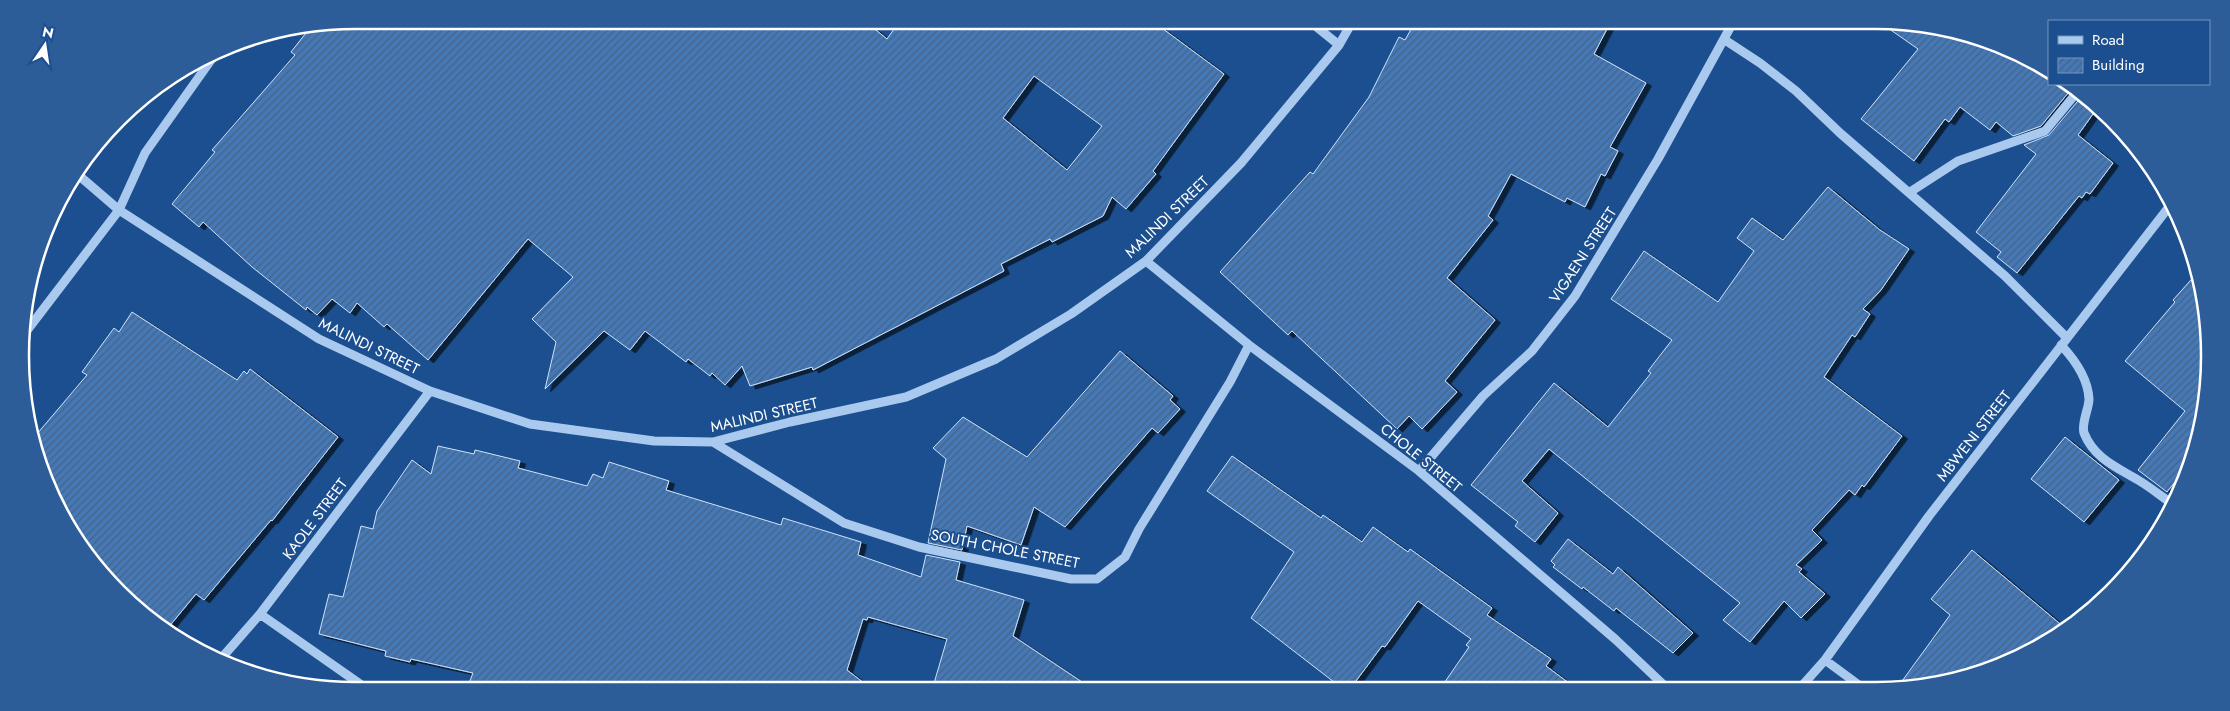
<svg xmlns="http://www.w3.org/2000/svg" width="2230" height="711" viewBox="0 0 2230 711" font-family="Jost,sans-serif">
<defs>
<pattern id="building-hatch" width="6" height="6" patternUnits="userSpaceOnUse" patternTransform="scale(1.25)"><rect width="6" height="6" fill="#4478b7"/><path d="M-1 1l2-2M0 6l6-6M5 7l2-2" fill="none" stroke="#486282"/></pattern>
<filter id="shadow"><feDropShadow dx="5.5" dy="3" stdDeviation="0" flood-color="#0009"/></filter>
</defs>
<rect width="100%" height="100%" fill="#1b4f8f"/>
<path fill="url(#building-hatch)" stroke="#cfe3fa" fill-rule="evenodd" filter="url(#shadow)" d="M356,20L866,22L887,39L899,22L1155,23L1224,74L1153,171L1156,174L1126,209L1112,197L1103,216L1052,242L1050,239L1001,264L1004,271L813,370L812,367L750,386L742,366L725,385L712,373L710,376L688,359L686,362L645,331L630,350L604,331L545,389L556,342L532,319L573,277L528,239L428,360L387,324L384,327L357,303L350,313L332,299L317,315L307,307L306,310L252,267L203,222L199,227L172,204L215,152L212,150L295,55L291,52L313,24ZM1034,76L1102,126L1067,170L1003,118Z
M1414,24L1609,25L1594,54L1646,83L1610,147L1618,151L1605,176L1601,174L1585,207L1567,198L1565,202L1511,174L1488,216L1493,220L1447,278L1495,320L1445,381L1457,392L1422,429L1409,416L1397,429L1292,331L1288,335L1220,272L1310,172L1313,174L1369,97L1399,37L1405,40Z
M1885,26L1940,27L2003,46L2049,70V84H2070L2073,87L2041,126L2013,136L1996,122L1990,130L1960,107L1949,122L1945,119L1914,161L1861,119L1918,49Z
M2083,95L2098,107L2078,135L2113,163L2090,194L2086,192L2082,198L2079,196L2017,273L1997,257L2001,252L1976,232L2036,154L2024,145L2049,135Z
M1828,187L1880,230L1909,249L1881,290L1863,309L1870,314L1855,337L1852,335L1824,377L1902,436L1864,487L1862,485L1855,495L1849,490L1812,530L1822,540L1796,565L1802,569L1799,572L1825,594L1801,618L1784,601L1750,642L1723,620L1740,603L1549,449L1522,481L1558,513L1535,542L1515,526L1518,522L1471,485L1554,383L1608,427L1651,373L1648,371L1672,340L1611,299L1644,251L1718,302L1754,251L1737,238L1752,218L1783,240Z
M2198,272L2204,290L2210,356L2203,421L2186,468L2167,492L2138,470L2185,411L2125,361L2175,302L2173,300Z
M132,312L237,380L244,371L247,374L250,369L338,437L272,521L271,520L204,600L196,594L167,629L113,586L77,542L31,441L87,375L82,372L114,328L119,332Z
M1120,351L1173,396L1170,400L1180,409L1158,433L1152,428L1065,527L1034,507L1021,545L967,526L962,550L928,543L946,459L933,448L963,417L1027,457Z
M2065,437L2119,480L2084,522L2031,479Z
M438,446L474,454L475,450L520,461L518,468L587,486L593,474L603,478L609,462L669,481L666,490L781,525L783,518L861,542L858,555L921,577L926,555L960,562L956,580L1024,600L1013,636L1094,690H932L947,639L868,617L867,620L863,619L847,670L873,690L466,691L473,673L411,659L410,662L385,656L386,651L319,634L329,594L343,597L361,526L373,529L377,511L412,460L431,474Z
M1232,456L1321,518L1323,515L1362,542L1373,527L1408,552L1410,549L1492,608L1487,615L1551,659L1546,666L1577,689H1440L1469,647L1466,645L1471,639L1418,601L1385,647L1382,646L1350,689H1343L1251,618L1294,552L1207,491Z
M1568,539L1613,574L1618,567L1693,633L1673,653L1616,608L1614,611L1583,587L1582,589L1553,567L1555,565L1551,561Z
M1972,550L2065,628L2022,657L1919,688H1897L1950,615L1931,599Z"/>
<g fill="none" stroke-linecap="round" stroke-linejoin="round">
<path stroke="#a9c9ee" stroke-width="9" d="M1313,24L1339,45
M1725,40L1760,63L1796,91L1840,133L2005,276L2067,338
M76,173L119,210L319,339L430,391L530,424L654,441L713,442L790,422L906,397L996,359L1071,314L1146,261L1241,163L1339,45L1351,24
M1910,192L1958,161L2045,131L2078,91
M1146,261L1249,345L1419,471L1615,639L1668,689
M22,337L119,210L145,153L216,53
M2061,345C2075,360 2088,378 2089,399C2089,409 2081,423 2084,433C2094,458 2116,467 2138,480C2150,487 2161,496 2172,504
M713,442L844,523L919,547L1071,579H1097L1125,557L1139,529L1230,382L1249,345
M1419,471L1483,396L1532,351L1575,296L1658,159L1731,26
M260,614L370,691
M1825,660L1863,688
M219,661L260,614L430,391
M1800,688L1825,660L1929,516L2172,203"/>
</g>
<g text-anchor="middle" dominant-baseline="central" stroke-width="4" stroke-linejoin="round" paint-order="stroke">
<g font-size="15" fill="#fff" stroke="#1b4f8f">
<text transform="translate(1167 217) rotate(-44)">MALINDI STREET</text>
<text transform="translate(1583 255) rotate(-57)">VIGAENI STREET</text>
<text transform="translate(369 346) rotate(26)">MALINDI STREET</text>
<text transform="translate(764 415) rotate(-13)">MALINDI STREET</text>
<text transform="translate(1974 436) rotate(-52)">MBWENI STREET</text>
<text transform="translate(1421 458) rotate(39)">CHOLE STREET</text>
<text transform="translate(315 519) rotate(-53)">KAOLE STREET</text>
<text transform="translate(1005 549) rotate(11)">SOUTH CHOLE STREET</text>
</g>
</g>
<path d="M0 0H2230V711H0ZM355 29H1875A326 326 0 0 1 2201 355V356A326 326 0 0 1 1875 682H355A326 326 0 0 1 29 356V355A326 326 0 0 1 355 29Z" fill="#2d5d98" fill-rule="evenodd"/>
<path fill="none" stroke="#fff" stroke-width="2.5" d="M355 29H1875A326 326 0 0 1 2201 355V356A326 326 0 0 1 1875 682H355A326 326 0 0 1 29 356V355A326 326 0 0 1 355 29Z"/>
<rect x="2048" y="20" width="162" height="65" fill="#1b4f8f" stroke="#7695bc"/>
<rect x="2058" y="36" width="25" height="8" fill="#a9c9ee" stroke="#7695bc"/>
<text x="2092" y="45" font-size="15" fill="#ffffff">Road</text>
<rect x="2058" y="58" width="25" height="15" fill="url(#building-hatch)" stroke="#7695bc"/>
<text x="2092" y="70" font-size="15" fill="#ffffff">Building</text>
<g transform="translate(45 45) rotate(13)" stroke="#1b4f8f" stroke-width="4" paint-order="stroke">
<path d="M0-4L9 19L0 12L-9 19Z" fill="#ffffff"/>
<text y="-8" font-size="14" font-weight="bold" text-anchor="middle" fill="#ffffff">N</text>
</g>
</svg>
